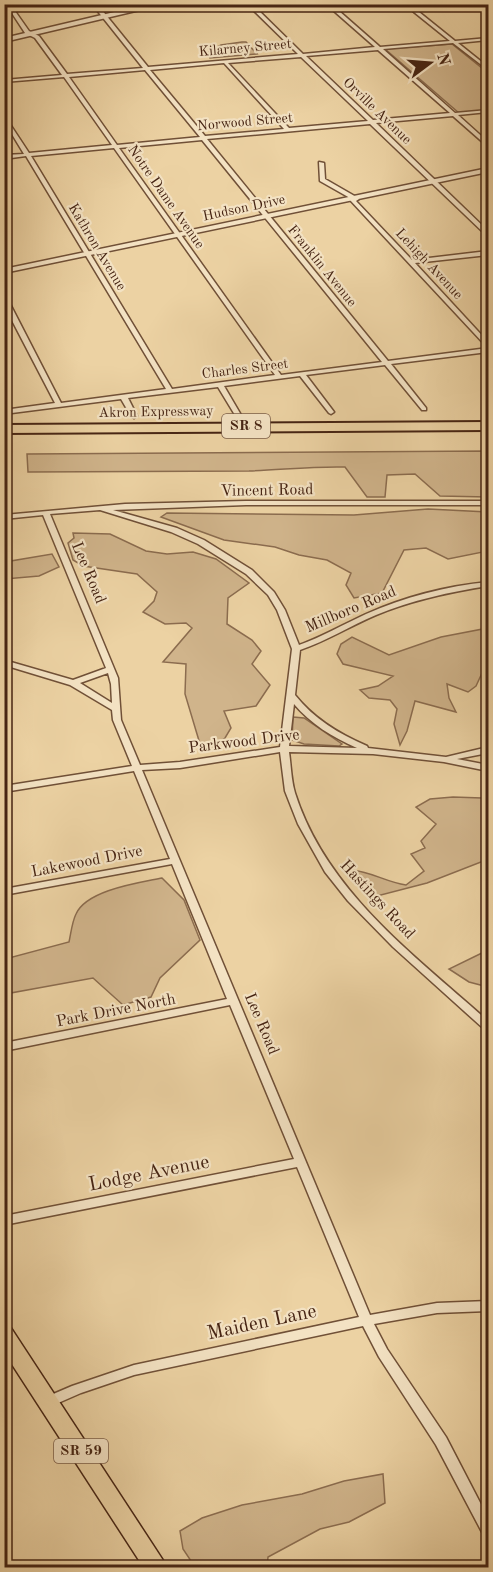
<svg xmlns="http://www.w3.org/2000/svg" width="493" height="1572" viewBox="0 0 493 1572" font-family="'Old Standard TT',serif">
<rect width="100%" height="100%" fill="#ecd2a3"/>
<filter id="stains"><feTurbulence type="fractalNoise" baseFrequency=".00333" numOctaves="4"/><feColorMatrix values="0 0 0 0 .2 0 0 0 0 .09 0 0 0 0 .02 0 0 0 .5 -.17"/></filter>
<radialGradient id="worn" r=".72"><stop offset=".6" stop-color="#630" stop-opacity="0"/><stop offset="1" stop-color="#630" stop-opacity=".3"/></radialGradient>
<path fill="#d0b48b" stroke="#8b6c4f" stroke-width="1.5" d="M242,42H246L257,54L210,58L209,51L221,45Z
M452,44L488,73V110L459,113L385,49Z
M488,451V497L440,496L415,474L387,475L385,497H367L345,467C313,466 281,470 249,471C176,472 102,471 28,472L27,454Z
M428,509L488,512V551L448,559L426,548L404,550L382,593L354,598L346,585L351,573L327,560L299,555L275,547L224,540L161,517L167,513L354,515Z
M73,533L110,534L146,551L167,554L193,552L216,559L249,583L228,598L227,624L252,640L261,651L252,664L270,685L256,706L224,711L231,728L225,738L214,747L200,744L185,694L186,664L163,662L192,628L186,623L165,624L143,612L154,601L157,592L137,574L83,566L73,560L68,543L74,538Z
M52,554L59,567L39,576L5,579V562Z
M488,628V671L482,673L476,686L468,692L447,684L449,698L456,712L415,701L407,731L400,745L394,724L397,709L390,700L369,698L360,690L378,686L393,676L343,664L337,654L341,644L352,637L389,655L441,637Z
M293,717L304,718L342,744L339,746L304,744L292,740Z
M453,797L482,798L488,801V867L486,860L427,883L377,896L360,888L352,870C372,872 386,882 406,885L424,871L411,854L425,848L421,841L436,824L416,807L430,799Z
M162,878L184,900L200,940L160,978L151,997L123,1005L93,978L5,994V959L69,942C71,933 72,922 76,914C87,890 138,883 162,878Z
M488,950V987L469,982L449,969Z
M383,1474L385,1503L349,1522L320,1529L268,1557L267,1567H195L183,1549L180,1531L202,1518L242,1505L302,1494L344,1481Z"/>
<g fill="none" stroke-linecap="round" stroke-linejoin="round">
<defs>
<path id="minor" d="M6,4H10L29,31L39,36L67,74L143,68L92,4H97L148,67L298,54L247,4H252L303,54L375,47L326,4H331L380,47L450,41L404,4H409L455,41L488,38V40L458,43L488,67V70L453,43L383,49L455,113L488,110V112L458,115L488,142V145H486L453,116L376,123L488,231V236L486,235L370,124L207,139L388,361L488,348V352L391,364L426,408V410H422L385,365L306,375L334,412L331,414L329,413L300,376L224,386L241,415L238,417L235,415L218,387L128,398L137,416L134,418L131,416L121,399L4,414V410L55,403L4,305V296L7,298L61,403L166,389L26,156L4,159V155L24,154L4,121V115L29,153L112,145L64,77L4,82V80L62,75L35,38L25,33ZM378,50L450,113L373,120L306,56ZM301,57L368,121L289,128L228,63ZM224,63L284,129L205,136L150,70ZM145,70L200,137L117,145L69,77ZM202,140L382,362L281,375L119,148ZM114,148L275,375L172,389L31,156Z
M483,4H488V8Z
M319,162L324,163L325,179L358,198L359,199L356,201L412,260L488,251V255L415,263L488,342V347L486,346L350,200V198L320,181Z
M246,501H488V505H246L113,510L177,528L204,540L252,570L274,592L285,610L299,645C322,637 344,624 366,614C404,597 447,586 488,582V586C450,592 412,600 376,615C350,626 327,641 300,650L295,695C314,719 339,734 367,746L368,748L446,757L488,747V753L457,759L488,765V771L444,762L373,754L289,752C291,765 291,780 295,793C326,891 414,955 488,1021V1029H484L393,947L348,901L325,872L298,824L285,791L280,752L180,768L142,770L370,1315L437,1303L488,1301V1311L437,1313L374,1324L387,1349L446,1437L488,1518V1536L483,1534L436,1445L379,1357L363,1326L134,1375L81,1393L49,1407L44,1406L43,1402L44,1398L72,1386L134,1365L359,1317L297,1167L4,1225V1216L294,1159L230,1005L4,1051V1043L227,999L172,864L4,895V889L170,859L134,771L4,792V786L132,766L113,720L112,710L70,685L4,665V660L73,680L106,668L43,515L4,519V515L125,504ZM100,510L171,532L198,544L246,574L268,595L277,610L292,649L280,747L180,762L140,765L121,720L118,678L50,514ZM108,673L111,684L112,703L80,683ZM294,704C311,724 332,737 357,748L289,746Z"/>
<path id="tertiary" d="M160,4H187L140,10L4,42V38L140,6Z
M488,168V172L4,273V269Z"/>
<path id="primary" d="M4,1326L11,1328L168,1568H144L4,1352Z"/>
<path id="motorway" d="M488,422V430L4,433V425Z"/>
</defs>
<use href="#minor" stroke="#705037" stroke-width="3"/>
<use href="#tertiary" stroke="#705037" stroke-width="3"/>
<use href="#primary" stroke="#462413" stroke-width="3"/>
<use href="#motorway" stroke="#462413" stroke-width="4"/>
<use href="#minor" fill="#f3e2c3" fill-rule="evenodd"/>
<use href="#tertiary" fill="#f3e2c3" fill-rule="evenodd"/>
<use href="#primary" fill="#ecd2a3" fill-rule="evenodd"/>
<use href="#motorway" fill="#ecd2a3" fill-rule="evenodd"/>
</g>
<g text-anchor="middle" dominant-baseline="central" stroke-width="4.5" stroke-linejoin="round" paint-order="stroke">
<g font-size="14" fill="#462413" stroke="#f3e2c3">
<text transform="translate(245 48) rotate(-5)">Kilarney Street</text>
<text transform="translate(377 111) rotate(44)">Orville Avenue</text>
<text transform="translate(245 122) rotate(-5)">Norwood Street</text>
<text transform="translate(166 197) rotate(55)">Notre Dame Avenue</text>
<text transform="translate(244 208) rotate(-12)">Hudson Drive</text>
<text transform="translate(97 247) rotate(59)">Kathron Avenue</text>
<text transform="translate(429 264) rotate(47)">Lehigh Avenue</text>
<text transform="translate(322 266) rotate(51)">Franklin Avenue</text>
<text transform="translate(245 369) rotate(-7)">Charles Street</text>
<text transform="translate(156 412) rotate(-1)">Akron Expressway</text>
</g>
<g fill="#f3e2c3" stroke="#7a5d48" stroke-width="1.5">
<rect x="222" y="414" width="48" height="24" rx="4.5"/>
<rect x="54" y="1439" width="54" height="24" rx="4.5"/>
</g>
<g font-size="15" font-weight="bold" fill="#462413">
<text x="246" y="426">SR 8</text>
<text x="81" y="1451">SR 59</text>
</g>
<g font-size="16" fill="#462413" stroke="#f3e2c3">
<text transform="translate(267 491) rotate(-1)">Vincent Road</text>
<text transform="translate(88 573) rotate(67)">Lee Road</text>
<text transform="translate(351 610) rotate(-23)">Millboro Road</text>
<text transform="translate(244 742) rotate(-7)">Parkwood Drive</text>
<text transform="translate(87 862) rotate(-11)">Lakewood Drive</text>
<text transform="translate(377 900) rotate(47)">Hastings Road</text>
<text transform="translate(116 1011) rotate(-11)">Park Drive North</text>
<text transform="translate(261 1024) rotate(67)">Lee Road</text>
</g>
<g font-size="20" fill="#462413" stroke="#f3e2c3">
<text transform="translate(149 1174) rotate(-11)">Lodge Avenue</text>
<text transform="translate(262 1323) rotate(-12)">Maiden Lane</text>
</g>
</g>
<rect width="493" height="1572" fill="none" stroke="#ecd2a3" stroke-width="24"/>
<rect x="6" y="6" width="481" height="1560" fill="none" stroke="#462413" stroke-width="3"/>
<rect x="12" y="12" width="469" height="1548" fill="none" stroke="#462413" stroke-width="1.5"/>
<g transform="translate(430 63) rotate(74)" stroke="#f3e2c3" stroke-width="4.5" paint-order="stroke">
<path d="M0-4.5L10 22L0 15L-10 22Z" fill="#462413"/>
<text y="-9" font-size="16" font-weight="bold" text-anchor="middle" fill="#462413">N</text>
</g>
<rect width="100%" height="100%" filter="url(#stains)"/>
<rect width="100%" height="100%" fill="url(#worn)"/>
</svg>
